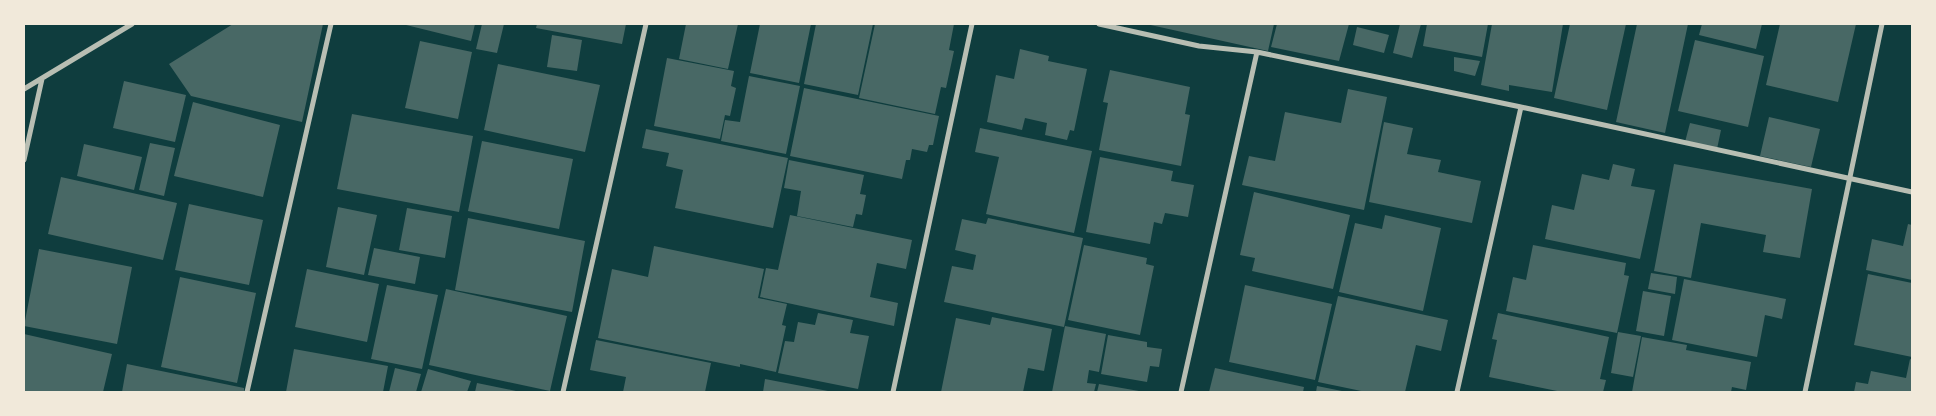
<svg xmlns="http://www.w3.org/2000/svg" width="1936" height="416" viewBox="0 0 1936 416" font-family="'Playfair Display',serif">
<rect width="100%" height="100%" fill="#0f3d3e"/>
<path fill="#486865" d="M233,24H323L302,122L191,96L169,64Z
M402,24H475L471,41Z
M482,24H504L497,53L476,49Z
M537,24H626L622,44L536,28Z
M686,24H738L728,69L679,59Z
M760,24H811L799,83L750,73Z
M816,24H873L858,95L804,84Z
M875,24H954L949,50L954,51L946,88L941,87L935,114L859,98Z
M1146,24H1274L1268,51Z
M1277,24H1349L1339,61L1271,47Z
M1400,24H1421L1412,58L1393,53Z
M1427,24H1488L1482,57L1423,46Z
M1492,24H1563L1552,92L1509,85V91L1481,85Z
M1570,24H1626L1607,110L1554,98Z
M1637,24H1688L1665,133L1616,122Z
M1702,24H1762L1756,49L1699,35Z
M1780,24H1856L1838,102L1766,85Z
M1357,27L1389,35L1384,53L1353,45Z
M552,35L582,40L577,71L547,67Z
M1695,40L1764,56L1748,127L1678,111Z
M420,41L472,52L458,119L405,108Z
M1020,49L1049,56L1048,61L1087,69L1074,131L1070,130L1067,140L1045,135L1047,123L1025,118L1022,130L987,122L996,75L1014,79Z
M1454,57L1480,61L1475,76L1454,71Z
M667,58L734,71L731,86L736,88L730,116L725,115L720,139L654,126Z
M498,64L600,85L585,152L484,130Z
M1110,70L1190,87L1185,114L1190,115L1181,166L1099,150L1108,103L1103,102Z
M749,76L800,86L786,154L721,141L725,120L740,122Z
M124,81L186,95L175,142L113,128Z
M804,88L939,116L933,145H929L927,152L912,149L910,160H906L902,179L790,156Z
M1348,89L1387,97L1364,210L1242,185L1249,156L1275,161L1285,112L1341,123Z
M193,102L280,125L263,197L174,176Z
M352,114L473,136L459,212L337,189Z
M1769,117L1820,129L1811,167L1760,156Z
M1384,122L1413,128L1407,154L1441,160L1438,172L1481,181L1472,223L1369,202Z
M1690,123L1721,130L1717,149L1685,142Z
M980,128L1092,151L1074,233L986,214L999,157L975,152Z
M646,129L788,158L773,228L675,208L683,170L666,166L669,153L642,148Z
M482,141L573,159L559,229L468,211Z
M150,143L175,148L164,196L139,190Z
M84,144L142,157L134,190L77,176Z
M1100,157L1173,171L1171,181L1194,185L1188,217L1165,213L1162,224L1154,222L1150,244L1086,232Z
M789,160L864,175L860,194L866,195L862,215L856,214L853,227L797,216L801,191L784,188Z
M1613,164L1635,169L1631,186L1655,190L1640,259L1545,239L1552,205L1574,210L1582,174L1609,180Z
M1674,164L1812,189L1800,258L1763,252L1766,235L1701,223L1691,278L1654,271Z
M61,177L177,203L163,260L48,234Z
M1254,192L1350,215L1333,289L1252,271L1255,258L1240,255Z
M189,204L263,220L249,285L175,270Z
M338,207L377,215L364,275L326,267Z
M407,208L452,216L445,258L399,250Z
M790,215L912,240L906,269L877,263L870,297L898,303L894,326L760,297L766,268L778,270Z
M1385,215L1441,228L1423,311L1339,292L1355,223L1382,229Z
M468,218L585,241L572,312L455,290Z
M988,218L1083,238L1064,327L944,302L952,266L973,270L976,255L955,250L962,219L986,224Z
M1908,224L1912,225V280L1866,270L1872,239L1903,246Z
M1084,245L1147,258L1146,264L1154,266L1140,335L1068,320Z
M1533,245L1626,263L1624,275L1629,276L1617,333L1506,311L1513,277L1526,280Z
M654,246L764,269L758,298L787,304L782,325L786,326L776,372L740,364V367L598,338L612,269L648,277Z
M374,248L420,257L415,284L368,275Z
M39,249L132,267L117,344L24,326Z
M307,269L379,284L367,342L295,327Z
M1651,273L1677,277L1675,294L1648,289Z
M1868,274L1912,283V357L1854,345Z
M180,277L256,293L237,383L161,367Z
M1684,279L1786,299L1782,319L1765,315L1757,357L1672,340Z
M387,285L438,295L422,369L371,359Z
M1245,285L1332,304L1315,380L1229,362Z
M446,289L567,316L550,391L429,365Z
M1643,291L1671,296L1664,336L1636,331Z
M1338,296L1448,320L1441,351L1416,345L1405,392H1366L1318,382Z
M818,313L853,320L850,333L869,336L858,389L778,373L785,341L794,342L798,322L815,325Z
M1498,313L1609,337L1600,379L1606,380L1603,392H1562L1489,377L1497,340L1492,339Z
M992,317L1052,329L1044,371L1028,368L1023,392H941L956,318L990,325Z
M1065,326L1106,334L1099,372L1089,370L1087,383L1096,384L1094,392H1052Z
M1618,332L1641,336L1633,377L1611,373Z
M24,334L112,354L103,392H24Z
M1108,335L1147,342V347L1162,349L1159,367L1150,366L1147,382L1101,374Z
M1642,337L1687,345L1686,350L1751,362L1746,390L1732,387L1731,392H1632Z
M596,340L711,363L705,392H623L626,377L590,370Z
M294,349L388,366L383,392H286Z
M1910,359L1912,360V392H1854L1856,382L1868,384L1871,371L1906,378Z
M127,364L244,388V392H122Z
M395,368L421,374L416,392H389Z
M1215,368L1304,387L1303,392H1209Z
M428,369L471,381L467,392H421Z
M765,379L828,391V392H763Z
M477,383L516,391V392H475Z
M1099,384L1139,391V392H1097Z
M1317,386L1342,391V392H1316Z"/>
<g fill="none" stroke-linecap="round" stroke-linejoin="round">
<path stroke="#b8beb3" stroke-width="5" d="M1099,24L1199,46L1257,52L1521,107L1912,192
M24,89L132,24
M24,160L42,79
M247,392L331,24
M563,392L646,24
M893,392L972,24
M1181,392L1257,52
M1457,392L1521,107
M1805,392L1882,24"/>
</g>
<rect width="1936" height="416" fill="none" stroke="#f1e9da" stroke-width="50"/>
</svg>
